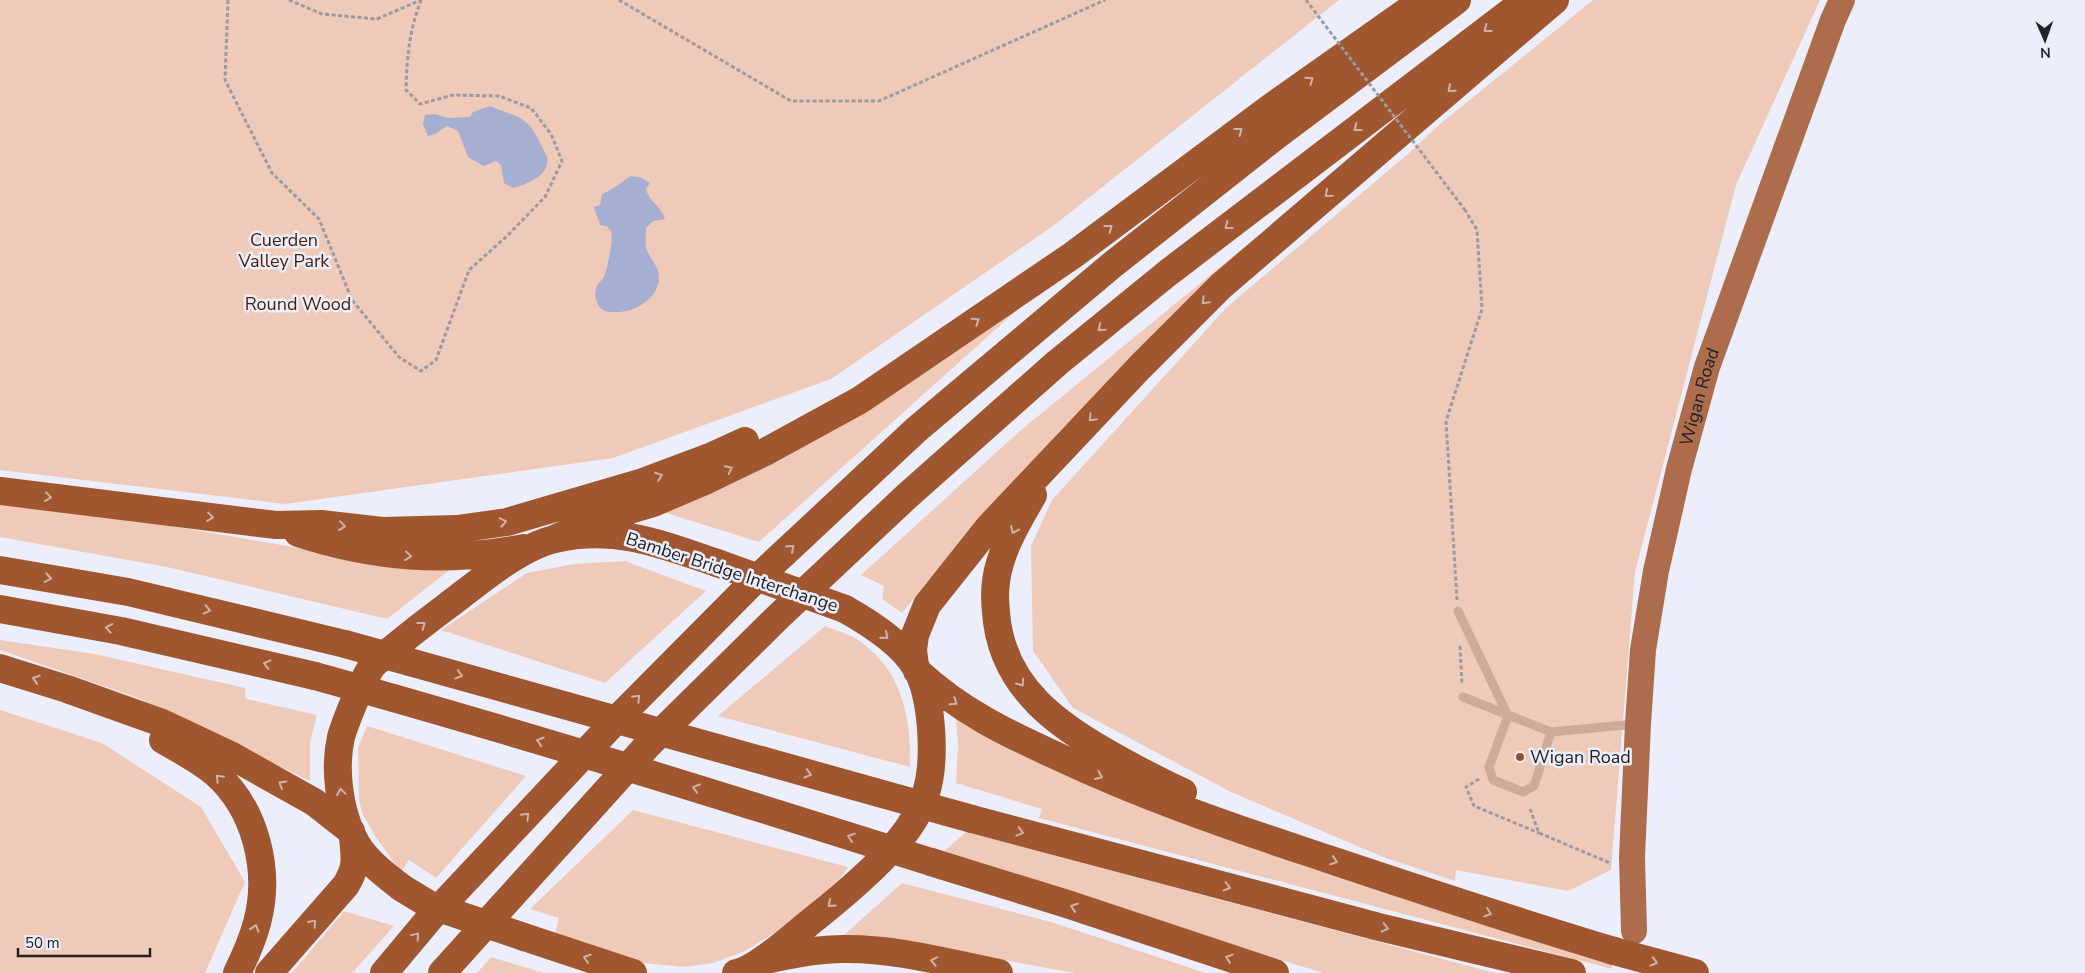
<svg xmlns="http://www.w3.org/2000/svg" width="2085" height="973" viewBox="0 0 2085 973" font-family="'Nunito Sans',sans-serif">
<rect width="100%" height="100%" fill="#eceffb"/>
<path fill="#efcab8" d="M0,0H1339L1053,226L831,379L613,458L285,504L0,470Z
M1593,0H1820L1736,185L1635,572L1611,870L1568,891L1456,870L1455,881L1383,857L1231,792L1073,708L1033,651L1031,546L1052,500L1226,308L1409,153L1440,124Z
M1281,217L1062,429L957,546L902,613L882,599L884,586L861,575L1020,431Z
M1034,295L759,542L663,512Z
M0,504L159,524L311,550L452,568L387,619L167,567L0,537Z
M625,561L706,591L605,683L441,630L527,573L574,564Z
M825,626C834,630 845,633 853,637C901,665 912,717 910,767L718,716Z
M0,640L95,654L245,688L246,699L317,715L310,742V781L138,698L0,650Z
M0,710L102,743L201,807L245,882L205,973H0Z
M956,717L1612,962V969L1039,818L1042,809L956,783L958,745Z
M367,726L526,776L436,878L409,860L401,872L375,836L362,813L359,799L358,748Z
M633,810L848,867L838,881L779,930L745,951L713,963L684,967L644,963L555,934L559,918L530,909Z
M966,832L1495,973H1323L941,854Z
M902,883L1051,922L1206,973H1074L956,951L843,936Z
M344,911L394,926L352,973H292Z
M491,957L544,973H477Z"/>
<path fill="#a6aed1" d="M490,106C503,113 517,113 528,124C533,129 537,137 540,143C542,148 546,153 547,157C551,175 526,185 513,188L504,183L501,165L496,161L484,166L468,157L458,131L447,126L435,134L428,136L423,124L425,115L435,114L448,118L470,117L473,112Z
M631,176L642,178L650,183L646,189C649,202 661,206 665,219L653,221L646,228C646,235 645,241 646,248C648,255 654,261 657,268C664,287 650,302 633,309C625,312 610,314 603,310C596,305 593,293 597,286C599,282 602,280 604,277C607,269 614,238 611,231C610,230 607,226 606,226L600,225C599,218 595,214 594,207L600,205L602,194C613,190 621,182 631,176Z"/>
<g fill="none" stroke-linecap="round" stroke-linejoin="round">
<path stroke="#999ba4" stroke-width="3" stroke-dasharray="4 2.5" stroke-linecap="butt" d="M228,0L225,80L272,173L319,219L352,300L399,357L421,371L436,360L469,270L507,236L545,197L562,161L551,134L531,108L499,96L453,95L420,104L406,90C407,56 409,32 421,0
M289,0L322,14L377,19L421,0
M619,0L791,101H879L1105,0
M1457,600L1446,421L1482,309L1477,230L1465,210
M1460,646L1462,685
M1479,779L1466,787L1474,806L1539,833
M1530,809L1539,833L1610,863"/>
<path stroke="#ceaa98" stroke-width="9" d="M1458,611L1508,716L1489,767L1493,780L1523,792L1534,786L1551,732
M1463,697L1551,732L1636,724"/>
<path stroke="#ad6d4d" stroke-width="26" id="s1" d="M1634,931L1632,857L1638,724L1643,650L1656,571L1679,469L1707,367L1833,20L1842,0"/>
<path stroke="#a0572f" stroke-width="28" d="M0,491L276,525L321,524L382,531L457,529L507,522L640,483L712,456L745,441
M1033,495C1021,516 1007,539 1000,563C995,579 994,595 996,612C1001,688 1060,728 1122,761C1142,772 1162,783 1183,792
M298,533C375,558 445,563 524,548
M554,539L599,519L653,503L707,480L765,452L860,400L1073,255L1270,108L1423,0
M0,570L128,592L345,644
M0,609L121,631L315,676
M915,666L913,650L915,635L927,605L989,527L1140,367L1221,286L1555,0
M0,668L67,689L162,723L232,756L314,802L351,831
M917,671C960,711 1006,733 1059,757C1140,795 1222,824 1307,852C1409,886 1510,920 1614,951
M163,740C180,750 200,760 215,773C256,809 271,871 257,923C252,941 245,957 237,973
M972,819L1379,927L1572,973
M931,862L1067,904L1275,973
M402,888C384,874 363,859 353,837C339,809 334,768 341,737C345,723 351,709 357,695C362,685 366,674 373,665C380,658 389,652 396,646C416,629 438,613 459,597C485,577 523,546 555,539C615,525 661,544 717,563
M524,937L633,973
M766,960C792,954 817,949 843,949C895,948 948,963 999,973
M269,973L346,885C357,867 355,858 353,838
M384,973L430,918L620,716L751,584L917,429L1112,265L1277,135L1457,0
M442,973L647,746L779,616L907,496L1057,363L1169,272L1526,0
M736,973C757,970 795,934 814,919C843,896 885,861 907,830C914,820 923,805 926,793C936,761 933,695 915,666C901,643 868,622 845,609"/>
<path stroke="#999ba4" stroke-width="3" stroke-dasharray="4 2.5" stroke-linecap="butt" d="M1306,0L1465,210"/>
<path stroke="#a0572f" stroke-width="28" d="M717,563L845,609
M345,644L972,819
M315,676C521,733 726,797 931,862
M402,888L430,905L524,937
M1614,951L1695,973"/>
</g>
<defs><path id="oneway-chevron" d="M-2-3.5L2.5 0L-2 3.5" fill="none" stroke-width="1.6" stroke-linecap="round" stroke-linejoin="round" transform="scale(1.25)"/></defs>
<g stroke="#ceb2a9">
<use href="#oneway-chevron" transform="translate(1487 29) rotate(143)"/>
<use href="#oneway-chevron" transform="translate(1310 80) rotate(-35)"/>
<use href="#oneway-chevron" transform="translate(1451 89) rotate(139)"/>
<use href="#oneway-chevron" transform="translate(1357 128) rotate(143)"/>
<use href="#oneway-chevron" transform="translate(1239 131) rotate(-37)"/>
<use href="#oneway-chevron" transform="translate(1328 194) rotate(139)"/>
<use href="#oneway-chevron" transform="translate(1228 226) rotate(142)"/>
<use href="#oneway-chevron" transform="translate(1109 228) rotate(-37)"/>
<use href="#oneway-chevron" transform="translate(1205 301) rotate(135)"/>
<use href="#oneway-chevron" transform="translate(976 321) rotate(-34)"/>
<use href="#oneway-chevron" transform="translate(1101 328) rotate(141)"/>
<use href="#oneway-chevron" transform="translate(1092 418) rotate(133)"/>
<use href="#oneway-chevron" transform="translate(729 469) rotate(-26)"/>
<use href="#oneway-chevron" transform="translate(659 476) rotate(-21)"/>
<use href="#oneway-chevron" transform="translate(48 497) rotate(7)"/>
<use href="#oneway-chevron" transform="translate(210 517) rotate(7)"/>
<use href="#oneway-chevron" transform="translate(503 522) rotate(-10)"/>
<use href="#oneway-chevron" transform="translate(342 526) rotate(7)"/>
<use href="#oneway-chevron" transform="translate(1014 530) rotate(115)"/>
<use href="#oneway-chevron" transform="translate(791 548) rotate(-42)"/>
<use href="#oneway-chevron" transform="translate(408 556) rotate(6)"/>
<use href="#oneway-chevron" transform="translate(48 578) rotate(10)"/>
<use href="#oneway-chevron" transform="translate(207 610) rotate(13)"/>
<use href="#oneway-chevron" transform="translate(422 625) rotate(-37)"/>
<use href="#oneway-chevron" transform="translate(109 628) rotate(-170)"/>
<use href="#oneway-chevron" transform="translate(885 636) rotate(41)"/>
<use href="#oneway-chevron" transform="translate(267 664) rotate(-166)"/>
<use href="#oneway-chevron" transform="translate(459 675) rotate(16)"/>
<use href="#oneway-chevron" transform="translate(36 679) rotate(-162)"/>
<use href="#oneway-chevron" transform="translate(1021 683) rotate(55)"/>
<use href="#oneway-chevron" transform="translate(637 698) rotate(-45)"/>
<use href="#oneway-chevron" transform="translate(954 702) rotate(34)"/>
<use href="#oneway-chevron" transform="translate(540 741) rotate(-163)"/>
<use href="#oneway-chevron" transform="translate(808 774) rotate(16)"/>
<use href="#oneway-chevron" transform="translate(1099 776) rotate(24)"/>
<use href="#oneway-chevron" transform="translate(219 778) rotate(-135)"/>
<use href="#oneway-chevron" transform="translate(282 784) rotate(-150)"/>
<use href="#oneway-chevron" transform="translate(696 788) rotate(-163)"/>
<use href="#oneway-chevron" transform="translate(341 792) rotate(-98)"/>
<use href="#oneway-chevron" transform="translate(526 816) rotate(-47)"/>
<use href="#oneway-chevron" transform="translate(1020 832) rotate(15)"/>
<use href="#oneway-chevron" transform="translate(851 837) rotate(-162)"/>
<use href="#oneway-chevron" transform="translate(1334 861) rotate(18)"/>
<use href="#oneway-chevron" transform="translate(1227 887) rotate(14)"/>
<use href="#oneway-chevron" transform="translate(831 904) rotate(138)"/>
<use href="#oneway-chevron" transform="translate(1074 907) rotate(-162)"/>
<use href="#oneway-chevron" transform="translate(1488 913) rotate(19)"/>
<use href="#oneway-chevron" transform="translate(313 923) rotate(-49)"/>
<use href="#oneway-chevron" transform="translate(255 928) rotate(-73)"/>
<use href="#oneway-chevron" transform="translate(1385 928) rotate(14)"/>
<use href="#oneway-chevron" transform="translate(416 936) rotate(-50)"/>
<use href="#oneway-chevron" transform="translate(587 958) rotate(-161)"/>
<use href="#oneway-chevron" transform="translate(1229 958) rotate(-162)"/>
<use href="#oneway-chevron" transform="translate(934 961) rotate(-169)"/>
<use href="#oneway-chevron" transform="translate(1654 962) rotate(15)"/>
</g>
<circle fill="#964f29" stroke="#eceffb" stroke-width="2" cx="1520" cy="757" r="5"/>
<g text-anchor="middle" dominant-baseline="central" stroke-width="5" stroke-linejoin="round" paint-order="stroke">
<g font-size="18" fill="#4b1c00" stroke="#eceffb">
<text x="284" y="240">Cuerden<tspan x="284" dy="21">Valley Park</tspan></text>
<text x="298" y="304">Round Wood</text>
</g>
<g font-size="18" fill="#212226" stroke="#eceffb">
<text stroke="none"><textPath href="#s1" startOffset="541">Wigan Road</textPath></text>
<text transform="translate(732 572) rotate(18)">Bamber Bridge Interchange</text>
</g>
<g font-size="18" fill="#212226" stroke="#eceffb" text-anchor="start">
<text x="1530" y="757">Wigan Road</text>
</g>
</g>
<g transform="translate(2045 40) rotate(178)" stroke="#eceffb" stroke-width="4" paint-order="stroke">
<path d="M0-4L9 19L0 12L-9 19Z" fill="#212226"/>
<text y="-8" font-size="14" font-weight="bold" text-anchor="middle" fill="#212226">N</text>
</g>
<path d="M18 948v8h132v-8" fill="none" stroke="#212226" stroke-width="2.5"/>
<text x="25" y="948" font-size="15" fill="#212226" stroke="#eceffb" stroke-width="4" paint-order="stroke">50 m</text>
</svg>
